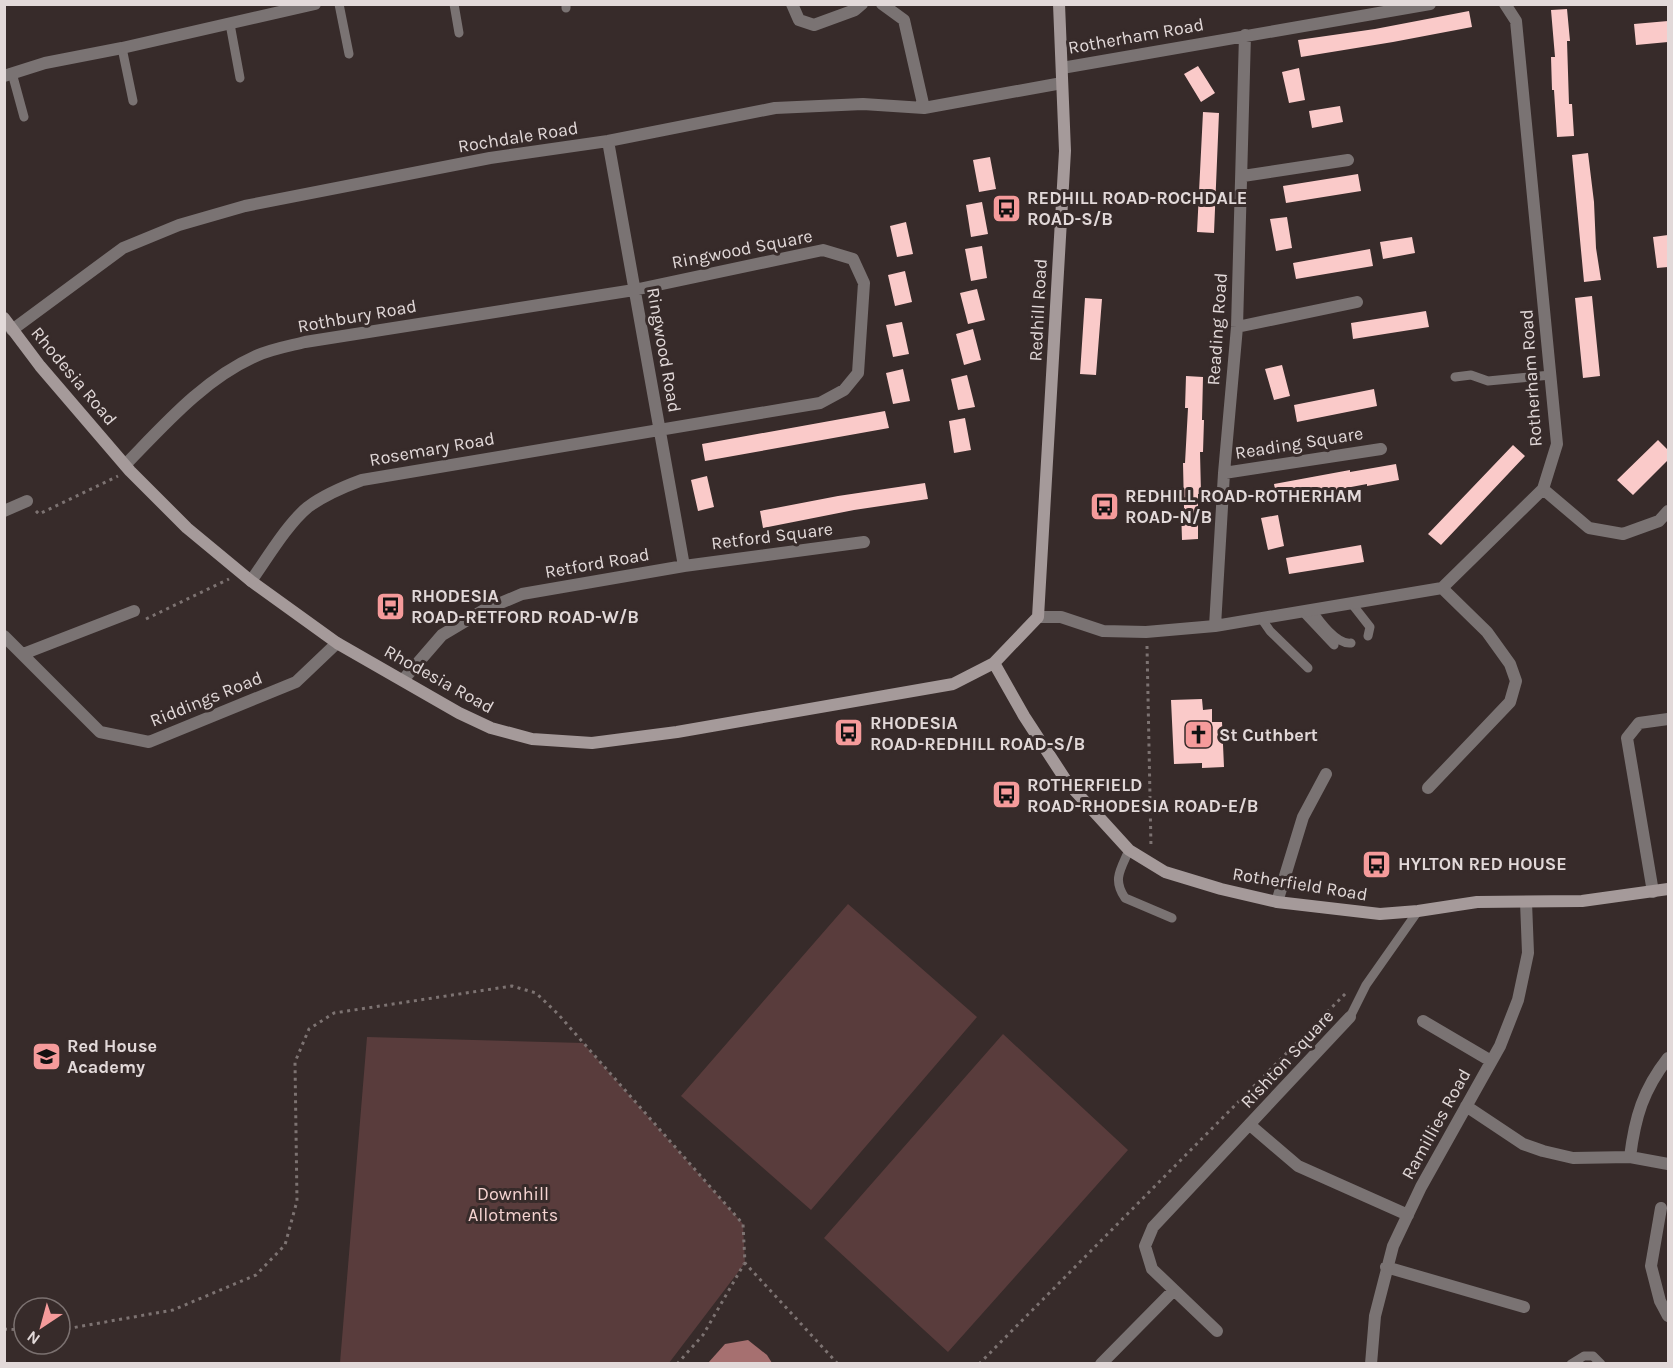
<svg xmlns="http://www.w3.org/2000/svg" width="1673" height="1368" viewBox="0 0 1673 1368" font-family="Karla,sans-serif">
<rect width="100%" height="100%" fill="#372b2a"/>
<path fill="#593c3c" d="M848,904L977,1017L811,1210L681,1096Z
M1003,1034L1128,1150L948,1352L824,1238Z
M367,1037L583,1043L743,1224L745,1263L669,1363H340Z"/>
<path fill="#a67070" d="M748,1340L767,1355L772,1363H708L725,1344Z"/>
<path fill="#facac9" d="M1567,9L1570,41H1567L1569,104H1572L1574,136L1557,137L1554,90H1552L1551,57H1555L1551,10Z
M1469,11L1472,27L1393,42L1301,57L1298,40L1375,29Z
M1668,21V42L1636,45L1634,24Z
M1198,66L1215,93L1201,102L1184,74Z
M1299,68L1305,100L1289,103L1282,72Z
M1340,106L1343,122L1312,128L1309,111Z
M1203,112L1219,113L1214,233L1197,232Z
M1588,153L1594,202L1596,248L1601,280L1584,282L1572,155Z
M990,157L996,189L979,192L973,160Z
M1358,174L1361,191L1286,203L1283,186Z
M982,202L988,234L971,237L966,205Z
M1287,217L1292,248L1276,251L1270,219Z
M906,222L913,254L897,257L890,226Z
M1668,235V267L1657,268L1653,237Z
M1412,237L1415,253L1383,259L1380,242Z
M982,246L987,278L971,281L965,249Z
M1370,249L1373,266L1296,279L1293,263Z
M905,271L912,302L895,306L888,275Z
M977,289L985,320L968,324L960,293Z
M1592,296L1600,376L1583,378L1575,298Z
M1085,298L1102,299L1096,375L1080,374Z
M1426,311L1429,327L1353,339L1351,323Z
M902,322L909,354L893,357L886,325Z
M973,329L981,360L964,365L956,334Z
M1282,365L1290,396L1274,400L1265,369Z
M903,369L910,401L893,404L886,373Z
M967,375L975,407L958,410L951,379Z
M1186,376L1203,377L1202,420H1204L1203,452H1200L1201,494H1198V539L1182,540L1181,508H1184L1183,463H1185L1188,408H1185Z
M1374,389L1377,406L1297,422L1294,405Z
M885,411L889,428L705,461L702,444Z
M965,418L971,450L954,453L949,421Z
M1658,440L1668,450V460L1633,495L1617,480Z
M1513,445L1525,456L1441,545L1428,534Z
M1396,464L1399,480L1367,486V484L1277,501L1274,484L1350,470V472Z
M707,476L714,507L698,511L691,480Z
M925,483L928,499L854,510L763,528L760,511L838,496Z
M1278,515L1284,546L1268,550L1261,518Z
M1361,545L1364,562L1289,574L1286,558Z
M1202,699L1203,710L1212,709V722H1222L1224,767L1202,768V763L1174,764L1171,700Z"/>
<g fill="none" stroke-linecap="round" stroke-linejoin="round">
<path stroke="#7d7372" stroke-width="3" stroke-dasharray="3 4.5" stroke-linecap="butt" d="M36,511L39,514L118,476
M146,619L229,579
M1147,646L1151,847
M4,1329L24,1330
M60,1330L173,1310L256,1275L285,1245L297,1201L295,1062L309,1029L334,1013L512,986L536,993L558,1014L743,1224L745,1263L838,1364
M677,1364L703,1335L744,1264
M979,1364L1348,991"/>
<path stroke="#7a7373" stroke-width="9" d="M339,4L349,54
M454,4L459,33
M566,4V8
M230,24L240,78
M122,48L133,101
M12,73L24,117
M1455,377L1471,375L1488,381L1551,375
M1352,604L1370,627L1368,636
M1312,610C1319,621 1337,645 1351,643
M1302,611L1334,645
M1261,618L1270,631L1308,668
M1129,850C1121,869 1112,879 1125,898L1172,918
M1350,1017L1366,985L1418,911
M1571,1364L1584,1356H1593L1601,1364"/>
<path stroke="#7a7373" stroke-width="12" d="M792,4L799,20L814,25L855,10L862,4
M882,4L904,20L924,108
M1062,68L1430,4
M4,76L45,63L122,48L315,4
M608,141L684,566
M1243,176L1348,160
M1237,327L1357,302
M12,330L123,248L179,225L245,206L490,158L608,141L775,108L863,104L924,108L1062,83
M125,465C164,425 204,379 256,356C271,349 289,346 305,342L634,290L823,250L853,259L864,283L858,373L844,390L820,403L362,480C343,487 324,495 308,507C288,523 266,560 251,581
M1224,473L1381,449
M1543,489L1589,528L1623,534L1659,521L1668,511
M4,511L27,501
M1038,617H1061L1103,631L1146,632L1215,626L1442,588L1543,489L1557,444L1516,21L1505,4
M1215,626L1224,473L1237,327L1245,35
M4,636L100,732L149,742L296,682L337,643
M23,654L134,611
M403,680L442,635L484,610L522,594L684,566L864,542
M1428,788L1510,702L1516,681L1510,664L1487,632L1442,588
M1653,892L1627,738L1639,723L1668,719
M1277,902L1303,817L1326,774
M1423,1021L1491,1061
M1466,1106L1523,1144L1543,1151L1573,1158L1630,1157L1668,1164
M1250,1125L1298,1166L1408,1215
M1630,1157C1635,1117 1643,1090 1668,1058
M1661,1208L1651,1266L1660,1301L1668,1316
M1386,1267L1524,1307
M1217,1331L1152,1269L1145,1246L1153,1227L1350,1017
M1101,1364L1173,1291
M1371,1364L1375,1316L1393,1246L1421,1187L1500,1046L1518,1000L1528,953L1526,902"/>
<path stroke="#a59a9a" stroke-width="12" d="M4,318L40,366L130,471L187,528L251,581L337,643L459,713L491,728L532,739L592,743L677,732L953,684L994,663L1038,617L1065,151L1059,4
M994,663L1024,716L1067,782L1129,850L1165,872L1221,889L1277,902L1380,914L1418,911L1477,902L1582,901L1668,889"/>
</g>
<defs>
<symbol id="bus-square" viewBox="-11 -11 22 22"><rect x="-9" y="-9" width="18" height="18" rx="4" fill="#f59b9b" stroke="#372b2a"/><path d="M-5-6H5V4H4V6H2V4H-2V6H-4V4H-5ZM-3.5-4V0h7V-4ZM-3.5 1.2v1.5H-2V1.2ZM2 1.2v1.5H3.5V1.2Z" fill="#111"/></symbol>
<symbol id="church-square" viewBox="-11 -11 22 22"><rect x="-9" y="-9" width="18" height="18" rx="4" fill="#f59b9b" stroke="#372b2a"/><path d="M-1.2-6h2.4v3.5h3.3v2.4h-3.3V6h-2.4V-.1h-3.3v-2.4h3.3Z" fill="#111"/></symbol>
<symbol id="school-square" viewBox="-11 -11 22 22"><rect x="-9" y="-9" width="18" height="18" rx="4" fill="#f59b9b" stroke="#372b2a"/><path d="M0-5L7-2L0 1L-7-2ZM-4 1L0 2.5L4 1V4Q0 6-4 4Z" fill="#111"/></symbol>
</defs>
<g fill-rule="evenodd">
<use href="#bus-square" x="990" y="192" width="33" height="33"/>
<use href="#bus-square" x="1088" y="490" width="33" height="33"/>
<use href="#bus-square" x="374" y="590" width="33" height="33"/>
<use href="#bus-square" x="832" y="716" width="33" height="33"/>
<use href="#church-square" x="1182" y="718" width="33" height="33"/>
<use href="#bus-square" x="990" y="778" width="33" height="33"/>
<use href="#bus-square" x="1360" y="848" width="33" height="33"/>
<use href="#school-square" x="30" y="1040" width="33" height="33"/>
</g>
<g text-anchor="middle" dominant-baseline="central" stroke-width="6" stroke-linejoin="round" paint-order="stroke">
<g font-size="18" fill="#e2d9d9" stroke="#372b2a">
<text transform="translate(1136 36) rotate(-10)">Rotherham Road</text>
<text transform="translate(518 137) rotate(-9)">Rochdale Road</text>
<text transform="translate(742 249) rotate(-11)">Ringwood Square</text>
<text transform="translate(1038 310) rotate(-87)">Redhill Road</text>
<text transform="translate(357 316) rotate(-10)">Rothbury Road</text>
<text transform="translate(1217 329) rotate(-86)">Reading Road</text>
<text transform="translate(664 350) rotate(80)">Ringwood Road</text>
<text transform="translate(74 376) rotate(50)">Rhodesia Road</text>
<text transform="translate(1531 378) rotate(-94)">Rotherham Road</text>
<text transform="translate(1299 443) rotate(-9)">Reading Square</text>
<text transform="translate(432 449) rotate(-10)">Rosemary Road</text>
<text transform="translate(772 536) rotate(-7)">Retford Square</text>
<text transform="translate(597 563) rotate(-10)">Retford Road</text>
<text transform="translate(439 679) rotate(29)">Rhodesia Road</text>
<text transform="translate(206 699) rotate(-22)">Riddings Road</text>
<text transform="translate(1300 884) rotate(9)">Rotherfield Road</text>
<text transform="translate(1287 1059) rotate(-47)">Rishton Square</text>
<text transform="translate(1436 1124) rotate(-61)">Ramillies Road</text>
</g>
<g font-size="18" font-weight="bold" fill="#e2d9d9" stroke="#372b2a" text-anchor="start">
<text x="1027" y="198">REDHILL ROAD-ROCHDALE<tspan x="1027" dy="21">ROAD-S/B</tspan></text>
<text x="1125" y="496">REDHILL ROAD-ROTHERHAM<tspan x="1125" dy="21">ROAD-N/B</tspan></text>
<text x="411" y="596">RHODESIA<tspan x="411" dy="21">ROAD-RETFORD ROAD-W/B</tspan></text>
<text x="870" y="723">RHODESIA<tspan x="870" dy="21">ROAD-REDHILL ROAD-S/B</tspan></text>
<text x="1219" y="735">St Cuthbert</text>
<text x="1027" y="785">ROTHERFIELD<tspan x="1027" dy="21">ROAD-RHODESIA ROAD-E/B</tspan></text>
<text x="1398" y="864">HYLTON RED HOUSE</text>
<text x="67" y="1046">Red House<tspan x="67" dy="21">Academy</tspan></text>
</g>
<g font-size="18" fill="#f6d4d2" stroke="#372b2a">
<text x="513" y="1194">Downhill<tspan x="513" dy="21">Allotments</tspan></text>
</g>
</g>
<rect width="1673" height="1368" fill="none" stroke="#e2d9d9" stroke-width="12"/>
<g transform="translate(42 1326) rotate(216)"><circle r="28" fill="#372b2a" stroke="#7b7170" stroke-width="1.5"/>
<path d="M0-4.5L10 22L0 15L-10 22Z" fill="#f59b9b"/>
<text y="-9" font-size="16" font-weight="bold" text-anchor="middle" fill="#e2d9d9">N</text>
</g>
</svg>
